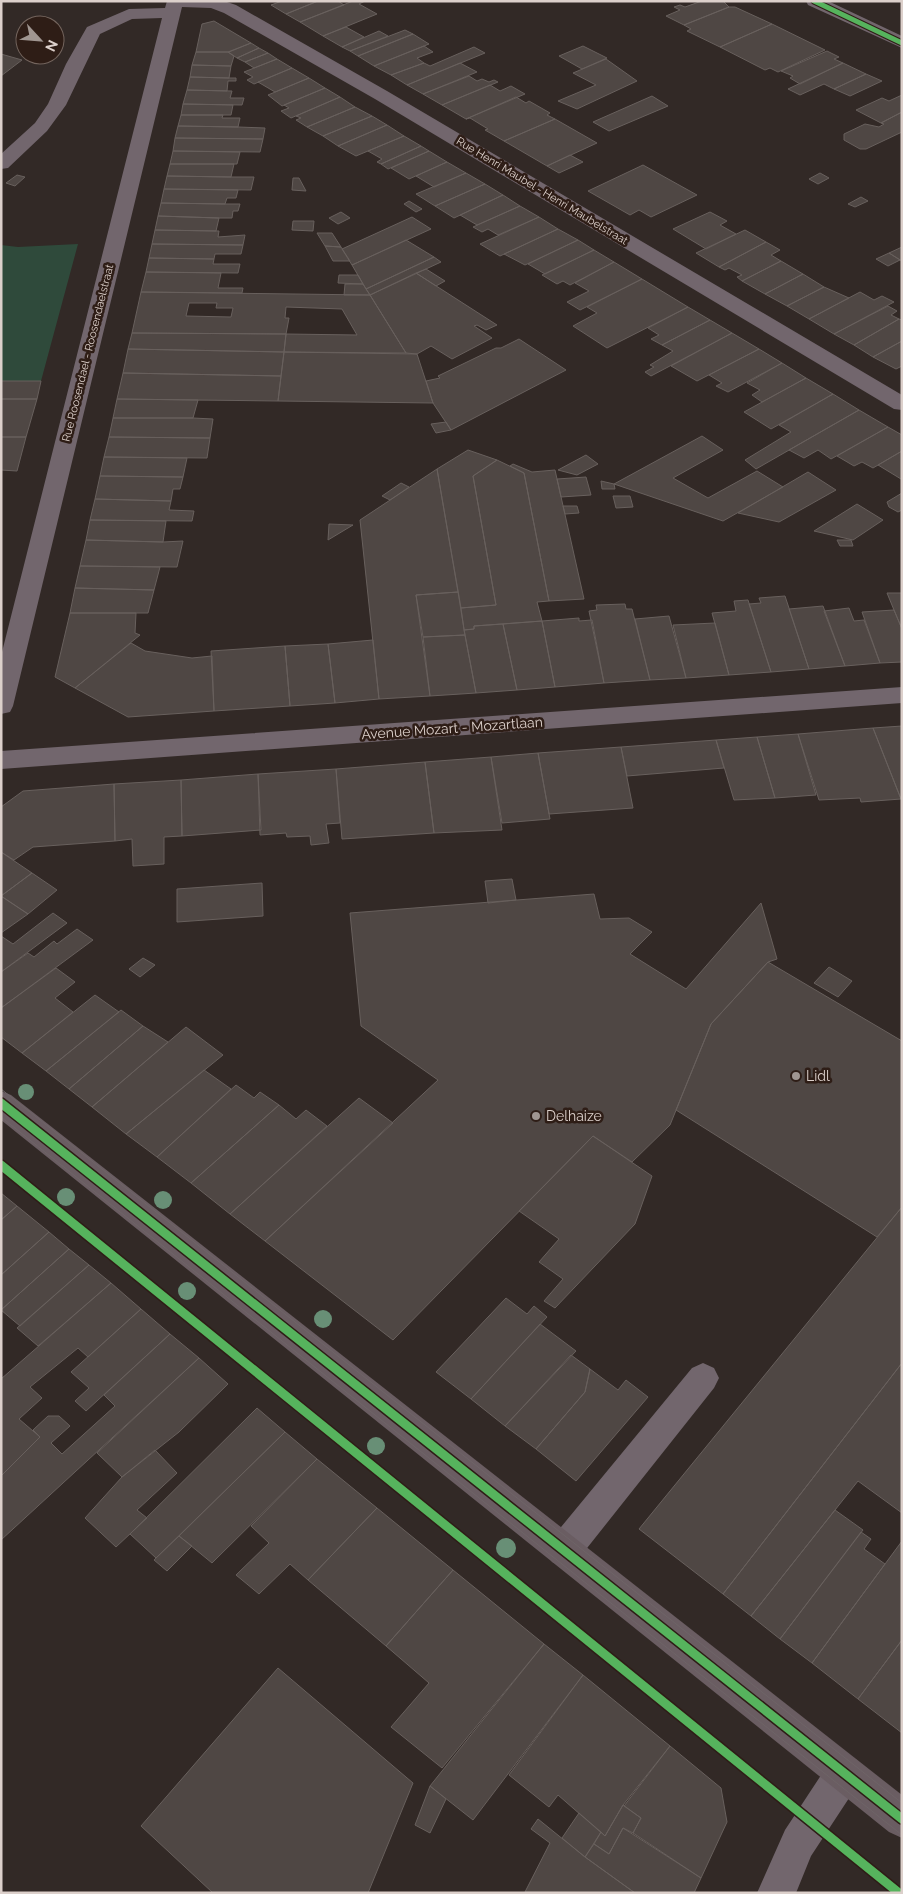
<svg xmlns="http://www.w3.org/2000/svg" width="903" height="1894" viewBox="0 0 903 1894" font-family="Raleway,sans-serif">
<rect width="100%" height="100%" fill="#322926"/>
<path fill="#2f4a3b" d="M78,244L41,381H1V245L18,247Z"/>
<path fill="#4f4744" stroke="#68605d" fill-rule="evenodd" d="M282,1H318L286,14L271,5Z
M318,1H338L344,5L300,22L286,14Z
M353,1H365L359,4L377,14L323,36L300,22Z
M702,1H723L729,7L684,25L666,16L680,10L674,7L680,5L685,7Z
M729,7H735L772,24L720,47L687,31L691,29L684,25Z
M214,21L251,43L229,52H196L202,24Z
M772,24L825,50L778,72L770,68L765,70L720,47Z
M346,27L364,37L342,47L323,36Z
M405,30L413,34L358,56L350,51Z
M379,31L388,36L350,51L342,47Z
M413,34L429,44L374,66L358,56Z
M251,43L259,48L237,58L228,52Z
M424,46L433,52L417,58L424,63L391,75L374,66Z
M583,46L607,58L582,69L559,56Z
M474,47L485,53L407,85L391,75L424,63L430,66Z
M259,48L268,53L245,62L237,58Z
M827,51L839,57L834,59L843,63L800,84L790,78L793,76L781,71Z
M196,52H228L234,56L231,66L192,65Z
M268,53L277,59L254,68L245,62Z
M1,54L22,60L1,76Z
M277,59L292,68L254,84L247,80L253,77L244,72Z
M606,59L637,81L577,109L558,101L596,85L573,73Z
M460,63L477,72L423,94L407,85Z
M843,63L866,74L834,89L824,84L800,95L788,89Z
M192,65L231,66L229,78L190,77Z
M292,68L309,78L275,92L258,82Z
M866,74L882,81L850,96L834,89Z
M469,76L477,81L482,79L489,82L494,80L498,82L442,105L423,94Z
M190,77L229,78H236V81H228L227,91L187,90Z
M309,78L325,88L282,106L268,95Z
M490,85L500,91L511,86L525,94L466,119L442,105Z
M325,88L340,97L291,118L281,111L289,108L284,105Z
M187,90L232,91L230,98H244L242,105L183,104Z
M902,95V112L881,123L856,110L882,98L889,101Z
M652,96L668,106L609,131L593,122Z
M340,97L355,107L307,127L296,120L301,118L296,116Z
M516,97L526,103L529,101L550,113L547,115L555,119L504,141L485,130L488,129L470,118L466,119Z
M183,104L233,105L231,115H181Z
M355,107L372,116L323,136L307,127Z
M902,112V132L866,149H860L844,140V134L865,124L879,127L884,124L881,123Z
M181,115H223L222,118H240L238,127L178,126Z
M372,116L387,125L338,146L323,136Z
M555,119L597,143L547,166L504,141Z
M387,125L404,136L356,156L338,146Z
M178,126L238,127L265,128L263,139L175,138Z
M404,136L421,146L381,164L377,162L382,159L368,151Z
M175,138L263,139L260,152L173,151Z
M421,146L429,151L388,169L381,164Z
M173,151L240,152L237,164H170Z
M429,151L447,162L409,179L391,168Z
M570,155L583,162L559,173L547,166Z
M447,162L466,173L434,187L416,176Z
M170,164H234L231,177L167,176Z
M643,165L697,195L651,217L639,210L630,215L588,191Z
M466,173L485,184L435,206L416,194Z
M820,173L829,178L818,184L809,179Z
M17,175L25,177L15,186L6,183Z
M167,176L231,177H254L251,190L164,189Z
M293,178H299L306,191L292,190Z
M485,184L503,195L454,218L435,206Z
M164,189L238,190L236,198H227L225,204L161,203Z
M503,195L520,206L477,225L460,215Z
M861,197L868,201L855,207L848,204Z
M409,201L422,209L416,212L404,204Z
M161,203L225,204H240L238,211H233L232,218H219L158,216Z
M520,206L539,217L498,235L488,229L482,232L473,227Z
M341,212L350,218L338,224L329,218Z
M710,212L727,221L720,225L736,234L706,249L673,229Z
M158,216L219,218L216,231L155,230Z
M412,217L431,229L352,265L342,249Z
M539,217L558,229L500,256L480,244Z
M293,221H314L313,231L292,230Z
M558,229L578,240L525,265L504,254Z
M155,230L219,231L218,237L245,235L243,245L152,244Z
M745,230L766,242L719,267L696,253Z
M317,233H332L341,247L325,246Z
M406,240L434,257L366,289L352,265Z
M578,240L594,250L545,274L528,264Z
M766,242L780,250L771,255L781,261L742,281L737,277L742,275L729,268L725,270L719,267Z
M152,244L243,245L241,254H215L214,259L149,258Z
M325,246L341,247L350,261H333Z
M902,247V261L889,253Z
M594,250L614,262L570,285L563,281L557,284L542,275Z
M889,253L900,260L888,266L876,259Z
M434,257L441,262L370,295L366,289Z
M149,258L214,259L213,264H240L238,273L146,272Z
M781,261L803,274L765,294L742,281Z
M614,262L642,279L580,310L567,302L589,291L575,283Z
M426,269L445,281L436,286L416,273Z
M146,272L221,273L218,288H243L242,293L141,292Z
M416,273L497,325L486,330L477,325L474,326L492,338L452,359L431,346L417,354L406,353L370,295Z
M803,274L824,287L787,306L765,294Z
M339,275H358L363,284L338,283Z
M642,279L688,307L607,348L573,326L597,313L587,307Z
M345,284H363L370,295H344Z
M824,287L849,298L809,319L787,306Z
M141,292L370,295L406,353L284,352L286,334L132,333ZM189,303H217L216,308H233L231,317L186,316ZM286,307L342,309L357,335L286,334L289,318H285Z
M860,292L874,300L882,296L894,302L834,334L809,319Z
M888,306L897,311L891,315L899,319L854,345L834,334Z
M688,307L710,320L662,345L651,339L659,335L648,328Z
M899,319L902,320V341L873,357L854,345Z
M710,320L732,333L651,376L645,372L654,367L650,365L673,351L662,345Z
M132,333L286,334L284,352L128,349Z
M732,333L759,349L697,381L671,366Z
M519,339L566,370L451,430L433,403L426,381L440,378L438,376L496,348H501Z
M902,341V366L896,369L873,357Z
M128,349L284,352L281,376L123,373Z
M759,349L782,363L728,392L716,386L722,383L709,375Z
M284,352L417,354L433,403L278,401Z
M782,363L806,378L762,402L752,395L760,390L747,383Z
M123,373L281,376L278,401L117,399Z
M806,378L833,394L771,429L744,412Z
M1,381H41L37,399H1Z
M833,394L859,410L756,469L745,460L791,432L779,425Z
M1,399H37L26,437H1Z
M117,399L198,400L193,418H113Z
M859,410L888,427L831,459L818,450L804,458L789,450Z
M113,418H193L213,419L210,438L109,437Z
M446,422L451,430L436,433L431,424Z
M888,427L902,435V451L873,468L862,462L854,466L837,456Z
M702,436L723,450L673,478L708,498L757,471L783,487L723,521L614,484Z
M1,437H26L17,471L1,470Z
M109,437L210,438L207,458L104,457Z
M468,450L497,460L473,476L496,605L461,608L437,469Z
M902,451V478L901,479L878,465Z
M586,455L598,464L577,475L558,470Z
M104,457L187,458L183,477L100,476Z
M497,460L524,473L549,601L537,602L542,621L474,626V629L464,630L461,608L496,605L473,476Z
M513,464L532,472L555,470L584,599L549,601L524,473L510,466Z
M437,469L458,592L416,595L430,696L379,699L360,520Z
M808,472L836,490L779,522L738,513Z
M100,476L183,477L180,489H173L171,501L95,499Z
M586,477L591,495L561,497L557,479Z
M601,481L614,484L615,489H602Z
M401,483L409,487L390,500L382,496Z
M902,493V510L898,512L889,507L887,502Z
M613,496H630L633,507L616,508Z
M95,499L171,501L169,510L194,511L192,521L90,520Z
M857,504L883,520L853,540L814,531Z
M563,506H577L579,513L565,514Z
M90,520L166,521L163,542L86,540Z
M329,524L353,525L328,540Z
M86,540L163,542L183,541L177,567L80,566Z
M837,540H851L853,546H840Z
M80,566L160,567L154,590L75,588Z
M75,588L154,590L148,613H70Z
M458,592L465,635L423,637L416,595Z
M887,593H902V629L894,610Z
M785,596L809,669L771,672L749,604L761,603L759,598Z
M748,600L771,672L729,675L712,613L736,611L734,601Z
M625,604L626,609H632L650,680L604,683L589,611L597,610L596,605Z
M823,606L845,666L809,669L789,609Z
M849,608L854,621L864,620L880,663L845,666L824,611Z
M894,610L902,629V662L880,663L862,612Z
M70,613H136L135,633L140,635L75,688L55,677Z
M669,616L686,678L650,680L635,619Z
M579,618V621L592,620L604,683L555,687L542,621Z
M542,621L555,687L517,690L503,624Z
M715,623L729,675L686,678L673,625Z
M503,624L517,690L476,693L464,630L474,629V626Z
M465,635L476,693L430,696L423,637Z
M373,640L379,699L335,703L328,644Z
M131,643L145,651L192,658L212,656L214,711L128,717L75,688Z
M328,644L335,703L290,706L285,646Z
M285,646L290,706L214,711L211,651Z
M902,726V799H901L873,728Z
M873,728L901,799L861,802L860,798L819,800L798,734Z
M798,734L816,795L775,798L757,737Z
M757,737L775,798L734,800L716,740Z
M716,740L724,768L627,776L621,747Z
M621,747L633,808L549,814L538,753Z
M538,753L550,819L502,823L491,757Z
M491,757L502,830L434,833L425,762Z
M425,762L434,833L342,839L336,769Z
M336,769L340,823L326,824L329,843L311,845L310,836L287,837L286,833L260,835L258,774Z
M258,774L261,830L182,836L181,780Z
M181,780L182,836L164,837V864L133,866L132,839L115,841L114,784Z
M114,784L115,841L33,847L14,860L1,852V807L23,791Z
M1,852L32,873L1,896Z
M32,873L57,890L28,914L1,896Z
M512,879L516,900L488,903L485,881Z
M262,883L263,916L177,922V889Z
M594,894L600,919L629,918L652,932L630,954L686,989L761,903L777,959L768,962L711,1024L670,1125L632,1162L593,1136L393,1340L265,1241L438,1080L361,1026L350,913Z
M1,896L28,914L1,933Z
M53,913L67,923L1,972V936L13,944Z
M77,929L93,940L1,1008V972L28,953L34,957L54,941L57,944Z
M143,958L155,965L140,977L129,969Z
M768,962L902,1041V1207L877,1237L676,1110L711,1024Z
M829,967L852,981L838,997L814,983Z
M56,968L75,982L55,998L73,1012L22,1053L1,1037V1008Z
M95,995L119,1012L46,1071L22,1053Z
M121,1010L143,1026L69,1089L46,1071Z
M143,1026L168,1042L92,1107L69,1089Z
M186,1027L223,1055L126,1134L92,1107Z
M204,1070L231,1089L157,1157L126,1134Z
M236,1085L254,1098L260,1092L279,1105L191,1183L157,1157Z
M359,1098L393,1123L265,1241L230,1214Z
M279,1105L296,1119L306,1110L327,1126L230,1214L191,1183Z
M593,1136L652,1176L635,1224L555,1308L544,1301L563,1279L539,1262L559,1239L519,1211Z
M1,1193L17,1206L1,1220Z
M17,1206L49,1232L1,1275V1220Z
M902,1207V1363L723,1594L639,1529Z
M49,1232L69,1249L1,1310V1275Z
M69,1249L89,1265L20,1326L1,1310Z
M89,1265L111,1283L38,1346L17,1328Z
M111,1283L141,1309L88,1357L78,1348L30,1387L42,1398L19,1419L40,1437L1,1476V1379Z
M506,1298L527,1314L534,1306L547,1317L471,1399L436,1372Z
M141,1309L170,1334L86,1411L75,1401L89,1388L71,1372Z
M540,1324L576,1351L505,1426L471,1399Z
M170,1334L199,1358L1,1540V1476L40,1437L33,1430L48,1416H59L70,1426L51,1443L62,1454L115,1406L104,1395Z
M571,1355L590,1369L585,1392L536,1449L505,1426Z
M199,1358L228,1384L179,1432L122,1477L97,1453Z
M902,1363V1513L858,1481L751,1616L723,1594Z
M590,1369L618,1390L626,1380L648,1397L576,1481L536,1449L585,1392Z
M257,1408L285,1432L156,1558L130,1534Z
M285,1432L317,1459L212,1563L179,1536Z
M155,1450L177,1473L137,1510L147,1518L116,1547L85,1518L122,1477Z
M317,1459L377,1508L308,1580L290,1564L259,1594L236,1575L269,1543L251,1526Z
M377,1508L453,1570L386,1646L308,1580Z
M835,1510L863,1530L780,1639L751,1616Z
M861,1532L871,1539L864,1549L885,1564L812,1663L780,1639Z
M179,1536L192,1546L167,1571L154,1560Z
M902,1541V1640L858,1699L812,1663Z
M453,1570L544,1644L442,1768L391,1727L429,1683L386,1646Z
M902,1640V1733L858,1699Z
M544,1644L583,1675L473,1820L430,1786Z
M278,1668L413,1783L368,1893H213L141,1826Z
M583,1675L670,1746L623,1805L605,1836L558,1795L549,1807L509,1775Z
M670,1746L721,1788L727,1822L701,1878L633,1833L641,1818L624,1806Z
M430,1786L446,1799L430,1833L415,1825Z
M623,1805L641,1818L633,1833L623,1828L609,1854L594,1844L601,1832L605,1836Z
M579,1813L601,1832L585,1857L562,1838Z
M538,1819L585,1857L635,1893L525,1892L550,1843L531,1829Z
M623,1828L701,1878L694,1893H635L585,1857L594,1844L609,1854Z"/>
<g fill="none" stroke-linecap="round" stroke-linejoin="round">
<path fill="#72666d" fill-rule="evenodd" d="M167,1H224L236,5L387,91L902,395V410L894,409L375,99L224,13L211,8L182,7L13,706L10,712L1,714V656L162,18L132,19L100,34L66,105L47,131L8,168L1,169V154L35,123L48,104L66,64L87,27L129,9L165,8Z
M806,1H828L902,36V48L808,5Z
M902,687V703L1,769V751Z
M703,1363L714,1368L719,1378L714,1388L576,1562L564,1567L552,1562L547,1550L552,1538L692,1368Z
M844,1754L857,1760L863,1773L857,1786L811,1856L796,1893H757L785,1830L831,1760Z"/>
<path fill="#6a5d62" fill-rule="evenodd" d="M1,1091L11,1095L902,1795V1838L889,1832L1,1120Z"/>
<path stroke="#6e6467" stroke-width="1" d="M1,1089L902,1803
M1,1117L902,1835"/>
<defs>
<path id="cycleway-far1" d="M814,1L902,43"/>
<path id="cycleway" d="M1,1103L902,1819
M1,1165L899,1893"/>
</defs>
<use href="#cycleway-far1" stroke="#2e1d16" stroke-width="7"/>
<use href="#cycleway" stroke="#2e1d16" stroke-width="12"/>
<use href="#cycleway-far1" stroke="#56b35d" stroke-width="5"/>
<use href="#cycleway" stroke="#56b35d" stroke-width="9"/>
</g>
<g fill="#688f76">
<circle cx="26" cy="1092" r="8"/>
<circle cx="66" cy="1197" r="9"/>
<circle cx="163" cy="1200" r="9"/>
<circle cx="187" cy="1291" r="9"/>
<circle cx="323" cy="1319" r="9"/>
<circle cx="376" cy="1446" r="9"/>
<circle cx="506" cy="1548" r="10"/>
</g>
<g fill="#a09691" stroke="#2e1d16" stroke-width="2">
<circle cx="796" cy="1076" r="5"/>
<circle cx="536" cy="1116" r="5"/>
</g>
<g text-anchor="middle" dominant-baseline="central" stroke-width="5" stroke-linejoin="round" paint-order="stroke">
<g font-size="11" fill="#dcd0cb" stroke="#2e1d16">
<text transform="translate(542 191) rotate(31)">Rue Henri Maubel - Henri Maubelstraat</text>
<text transform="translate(88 353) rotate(-76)">Rue Roosendael - Roosendaelstraat</text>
</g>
<g font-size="14" fill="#dcd0cb" stroke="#2e1d16">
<text transform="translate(452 728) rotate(-4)">Avenue Mozart - Mozartlaan</text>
</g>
<g font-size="14" fill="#dcd0cb" stroke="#2e1d16" text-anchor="start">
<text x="806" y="1076">Lidl</text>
<text x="546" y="1116">Delhaize</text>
</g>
</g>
<rect width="903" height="1894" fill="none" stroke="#dcd0cb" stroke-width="5"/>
<g transform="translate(40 40) rotate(116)"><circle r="24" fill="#2e1d16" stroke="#74655e"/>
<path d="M0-4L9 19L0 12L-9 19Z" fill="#a09691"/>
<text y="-8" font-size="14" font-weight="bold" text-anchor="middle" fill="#dcd0cb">N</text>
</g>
</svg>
